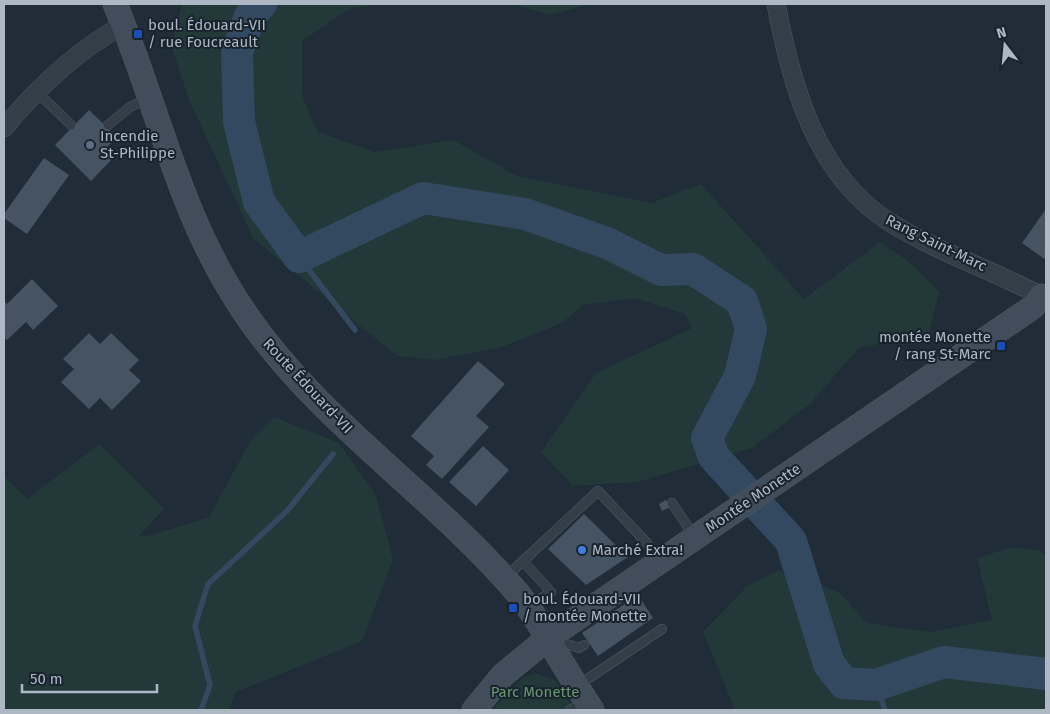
<svg xmlns="http://www.w3.org/2000/svg" width="1050" height="714" viewBox="0 0 1050 714" font-family="'Fira Sans',sans-serif">
<rect width="100%" height="100%" fill="#202c38"/>
<path fill="#223839" d="M182,4H376L349,9L302,41L303,99L318,132L375,152L453,140L517,176L651,203L701,184L804,299L880,242L908,261L939,292L929,334L859,348L810,404L752,448L638,482L573,486L541,452L596,373L692,328L685,314L635,298L582,305L562,323L499,348L434,360L397,356L253,238L189,100L171,44Z
M510,4H590L551,15Z
M274,417L339,443L376,495L393,560L362,641L236,692L229,710H4V476L27,499L99,444L164,509L139,536L152,535L209,517L251,440Z
M1012,547L1039,551L1046,556V710H735L703,632L746,587L779,570L839,592L867,623L930,632L992,620L977,558Z
M535,673L555,680L574,710H492L522,678Z"/>
<g fill="none" stroke-linecap="round" stroke-linejoin="round">
<path stroke="#334960" stroke-width="5.5" d="M299,257L355,330
M876,685L885,710
M201,710L210,685L195,626L208,584L287,511L333,454"/>
<path stroke="#334960" stroke-width="32" d="M261,4L250,16L237,52L239,122L259,202L299,257L423,198L525,214L607,243L661,270L693,269L742,301L751,329L740,376L707,438L714,457L791,541L829,664L844,683L876,685L944,662L1046,674"/>
</g>
<path fill="#465362" d="M89,110L117,137L108,146L117,154L91,181L55,145Z
M44,158L69,175L27,234L4,218V214Z
M1046,209V260L1022,243Z
M32,279L58,306L33,330L26,322L7,340L4,337V301L7,304Z
M89,333L100,344L111,333L139,360L129,370L141,381L112,410L100,398L89,409L61,382L74,369L63,359Z
M478,361L505,384L476,416L489,427L442,479L426,465L434,456L411,436Z
M483,446L509,470L476,506L449,482Z
M666,500L670,507L662,511L659,504Z
M584,514L628,557L586,585L548,549Z
M638,595L653,618L598,656L582,633Z"/>
<g fill="none" stroke-linecap="round" stroke-linejoin="round">
<defs>
<path id="lane" d="M36,91L71,125
M108,125L130,107L149,98
M672,503L695,538
M523,561L598,491L646,542L659,560
M506,577L523,561L551,592L528,606
M554,640L579,648L584,645
M577,686L662,629
M570,710L585,702"/>
<path id="street" d="M776,4C792,85 815,176 891,223C938,252 992,270 1041,296
M4,128C38,87 76,51 123,25"/>
<path id="secondary" d="M115,4C160,111 179,218 247,316C320,422 431,493 514,589C533,610 545,635 560,659C570,676 581,693 592,710
M474,710L503,675L548,638L1033,307L1041,296L1046,299"/>
</defs>
<use href="#lane" stroke="#515b66" stroke-width="10"/>
<use href="#street" stroke="#515b66" stroke-width="19"/>
<use href="#secondary" stroke="#515b66" stroke-width="25"/>
<use href="#lane" stroke="#343e48" stroke-width="9"/>
<use href="#street" stroke="#343e48" stroke-width="18"/>
<use href="#secondary" stroke="#424d5b" stroke-width="24"/>
</g>
<g fill="#1a4fb4" stroke="#19232d" stroke-width="2">
<rect x="133" y="29" width="10" height="10" rx="2.5"/>
<rect x="996" y="341" width="10" height="10" rx="2.5"/>
<rect x="508" y="603" width="10" height="10" rx="2.5"/>
</g>
<circle fill="#5c6f8a" stroke="#19232d" stroke-width="2" cx="90" cy="145" r="5"/>
<circle fill="#3f7fe0" stroke="#19232d" stroke-width="2" cx="582" cy="550" r="5"/>
<g text-anchor="middle" dominant-baseline="central" stroke-width="4" stroke-linejoin="round" paint-order="stroke">
<g font-size="15" fill="#aeb8c5" stroke="#19232d" text-anchor="start">
<text x="148" y="25">boul. Édouard-VII<tspan x="148" dy="17">/ rue Foucreault</tspan></text>
<text x="100" y="136">Incendie<tspan x="100" dy="17">St-Philippe</tspan></text>
<text x="991" y="337" text-anchor="end">montée Monette<tspan x="991" dy="17">/ rang St-Marc</tspan></text>
<text x="592" y="550">Marché Extra!</text>
<text x="523" y="599">boul. Édouard-VII<tspan x="523" dy="17">/ montée Monette</tspan></text>
</g>
<g font-size="15" fill="#aeb8c5" stroke="#19232d">
<text transform="translate(936 243) rotate(26)">Rang Saint-Marc</text>
<text transform="translate(308 386) rotate(47)">Route Édouard-VII</text>
<text transform="translate(753 498) rotate(-34)">Montée Monette</text>
</g>
<g font-size="15" fill="#65966e" stroke="#19232d">
<text x="535" y="692">Parc Monette</text>
</g>
</g>
<rect width="1050" height="714" fill="none" stroke="#aeb8c5" stroke-width="10"/>
<g transform="translate(1005 45) rotate(344)" stroke="#19232d" stroke-width="4" paint-order="stroke">
<path d="M0-4L9 19L0 12L-9 19Z" fill="#aeb8c5"/>
<text y="-8" font-size="14" font-weight="bold" text-anchor="middle" fill="#aeb8c5">N</text>
</g>
<path d="M22 684v8h135v-8" fill="none" stroke="#aeb8c5" stroke-width="2.5"/>
<text x="30" y="684" font-size="15" fill="#aeb8c5" stroke="#19232d" stroke-width="4" paint-order="stroke">50 m</text>
</svg>
